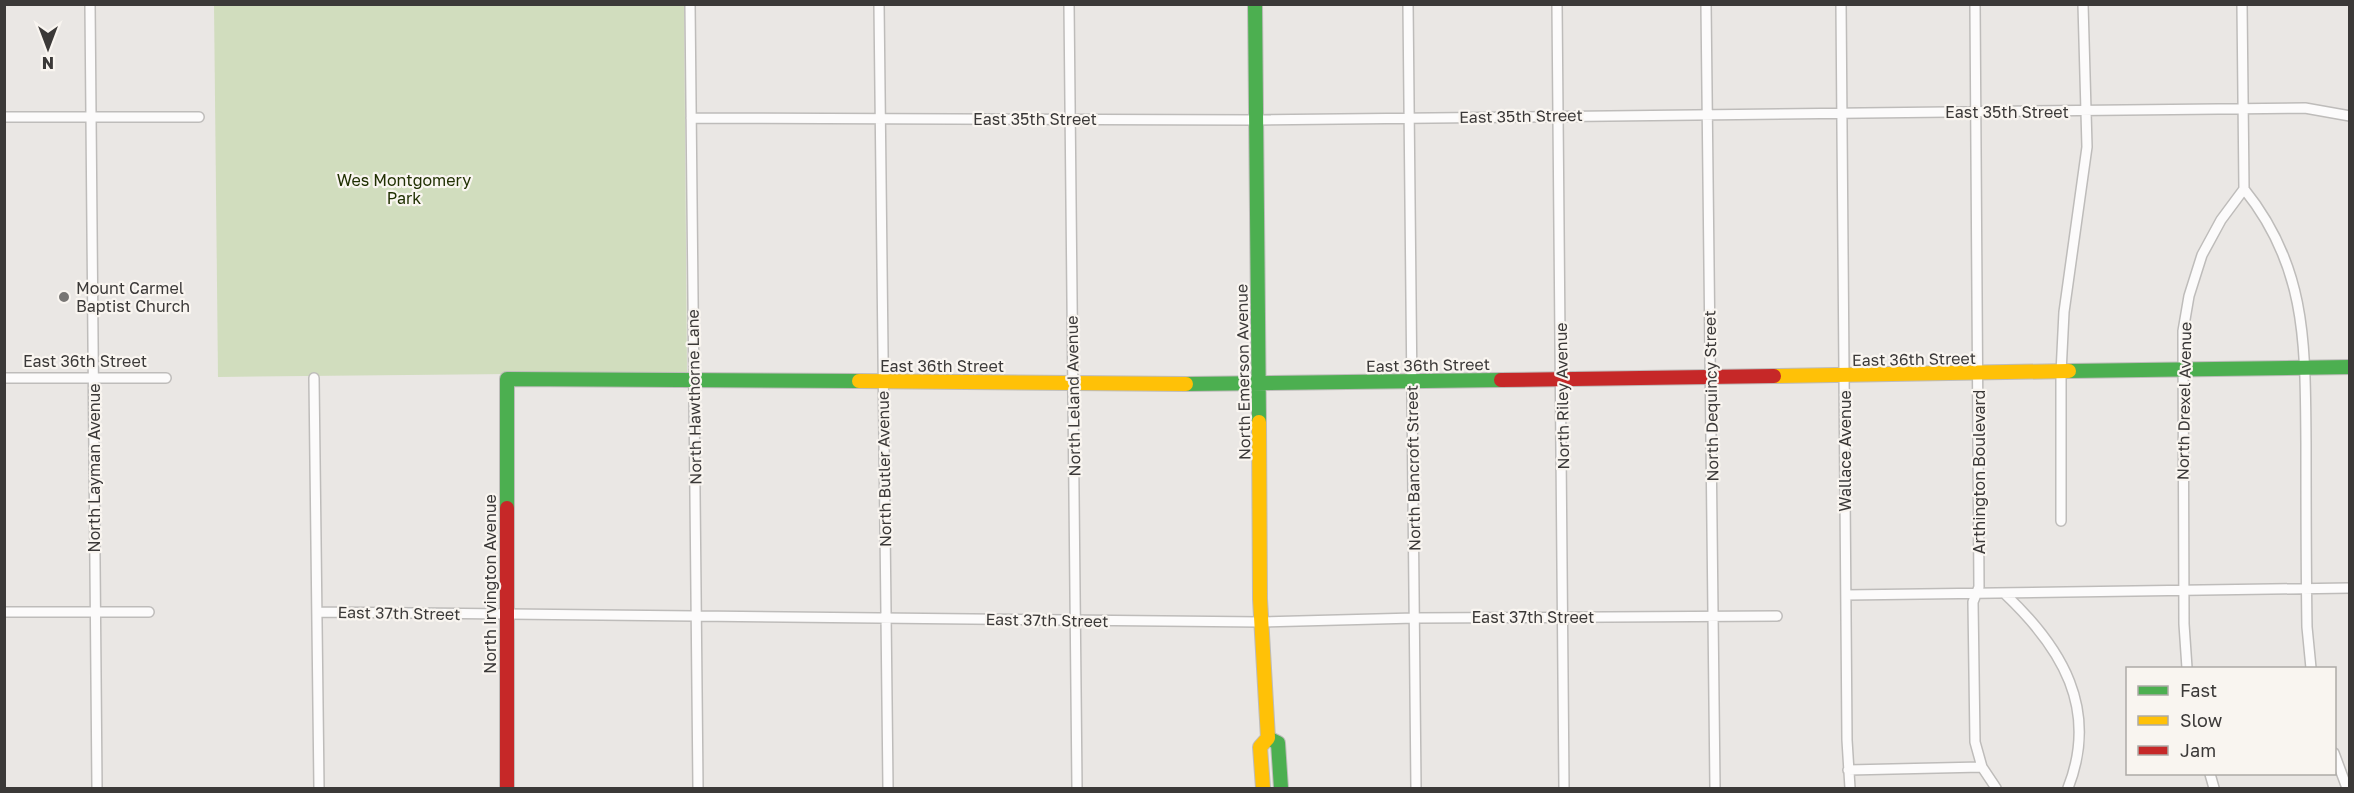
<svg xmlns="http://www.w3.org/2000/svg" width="2354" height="793" viewBox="0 0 2354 793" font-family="'Golos Text',sans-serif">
<rect width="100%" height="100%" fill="#eae7e4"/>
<path fill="#d1ddbe" d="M214,5H684L687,372L218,377Z"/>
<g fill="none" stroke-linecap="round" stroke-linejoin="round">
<defs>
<path id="street" d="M90,4L97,788
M690,4L698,788
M879,4L888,788
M1069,4L1077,788
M1408,4L1416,788
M1557,4L1564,788
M1706,4L1715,788
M1841,4L1847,740L1850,788
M1975,4L1979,587L1973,602L1975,742L1982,767L1996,788
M4,117H199
M691,118L1256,120L2305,108L2350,116
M2244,189C2308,268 2305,347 2306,444C2306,505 2306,566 2307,627L2311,668
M4,378H166
M314,378L319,788
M2061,521V373L2064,312L2087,147L2083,4
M2005,594C2062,648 2099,709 2068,788
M1846,595L2350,588
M4,612H149
M317,612L1261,622L1415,618L1777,616
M2187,668L2184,624L2183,331L2189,296L2202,255L2221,220L2244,189L2242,4
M2334,753L2347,788
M1848,770L1982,767
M2210,774L2214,788"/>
<path id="fast" d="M1255,4L1259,422
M2069,371L2350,367
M1186,384L1501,380
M507,508V379L859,381
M1268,738L1278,743L1281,788"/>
<path id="slow" d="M1774,376L2069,371
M859,381L1186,384
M1259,422L1260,599L1268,738L1260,747L1263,788"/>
<path id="jam" d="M1501,380L1774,376
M507,508V788"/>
</defs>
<use href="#street" stroke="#bebcba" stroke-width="12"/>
<use href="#fast" stroke="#bebcba" stroke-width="16"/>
<use href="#slow" stroke="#bebcba" stroke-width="16"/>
<use href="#jam" stroke="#bebcba" stroke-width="16"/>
<use href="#street" stroke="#fcfbfb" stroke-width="9"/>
<use href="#fast" stroke="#4caf50" stroke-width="14"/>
<use href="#slow" stroke="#ffc107" stroke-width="14"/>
<use href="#jam" stroke="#c62828" stroke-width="14"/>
</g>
<circle fill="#787674" stroke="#f9f5f0" stroke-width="2" cx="64" cy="297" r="6"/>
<g text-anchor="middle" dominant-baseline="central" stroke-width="4.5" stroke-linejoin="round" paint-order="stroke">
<g font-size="16" fill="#3b3938" stroke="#f9f5f0">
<text x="2007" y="112">East 35th Street</text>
<text transform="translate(1521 116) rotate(-1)">East 35th Street</text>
<text x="1035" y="119">East 35th Street</text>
<text transform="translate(1914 359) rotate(-1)">East 36th Street</text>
<text x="85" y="361">East 36th Street</text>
<text transform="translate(1428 365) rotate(-1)">East 36th Street</text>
<text x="942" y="366">East 36th Street</text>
<text transform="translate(1243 372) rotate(-91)">North Emerson Avenue</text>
<text transform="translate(1073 396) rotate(-91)">North Leland Avenue</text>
<text transform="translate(1562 396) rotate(-91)">North Riley Avenue</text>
<text transform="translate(1711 396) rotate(-91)">North Dequincy Street</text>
<text transform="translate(694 397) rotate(-91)">North Hawthorne Lane</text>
<text transform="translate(2184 401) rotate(-89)">North Drexel Avenue</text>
<text transform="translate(1845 451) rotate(-90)">Wallace Avenue</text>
<text transform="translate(94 468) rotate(-90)">North Layman Avenue</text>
<text transform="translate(1413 468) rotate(-91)">North Bancroft Street</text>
<text transform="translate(884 469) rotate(-91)">North Butler Avenue</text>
<text transform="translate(1979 472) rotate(-90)">Arthington Boulevard</text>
<text transform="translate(490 584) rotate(-90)">North Irvington Avenue</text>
<text transform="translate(399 613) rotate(1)">East 37th Street</text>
<text x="1533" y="617">East 37th Street</text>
<text transform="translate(1047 620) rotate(1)">East 37th Street</text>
</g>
<g font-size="16" fill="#203002" stroke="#f9f5f0">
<text x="404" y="180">Wes Montgomery<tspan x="404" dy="18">Park</tspan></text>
</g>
<g font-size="16" fill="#3b3938" stroke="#f9f5f0" text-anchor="start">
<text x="76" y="288">Mount Carmel<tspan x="76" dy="18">Baptist Church</tspan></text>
</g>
</g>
<rect width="2354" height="793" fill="none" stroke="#3b3938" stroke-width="12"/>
<rect x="2126" y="667" width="210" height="108" fill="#f9f5f0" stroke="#adaaa6" stroke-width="1.5"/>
<rect x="2138" y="686" width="30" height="9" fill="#4caf50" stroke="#adaaa6" stroke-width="1.5"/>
<text x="2180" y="697" font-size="18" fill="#3b3938">Fast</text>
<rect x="2138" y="716" width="30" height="9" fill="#ffc107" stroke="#adaaa6" stroke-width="1.5"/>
<text x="2180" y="727" font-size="18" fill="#3b3938">Slow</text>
<rect x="2138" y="746" width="30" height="9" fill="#c62828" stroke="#adaaa6" stroke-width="1.5"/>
<text x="2180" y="757" font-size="18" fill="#3b3938">Jam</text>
<g transform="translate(48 48) rotate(180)" stroke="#f9f5f0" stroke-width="4.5" paint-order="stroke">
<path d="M0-4.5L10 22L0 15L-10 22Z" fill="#3b3938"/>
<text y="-9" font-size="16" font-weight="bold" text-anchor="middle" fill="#3b3938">N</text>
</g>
</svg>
